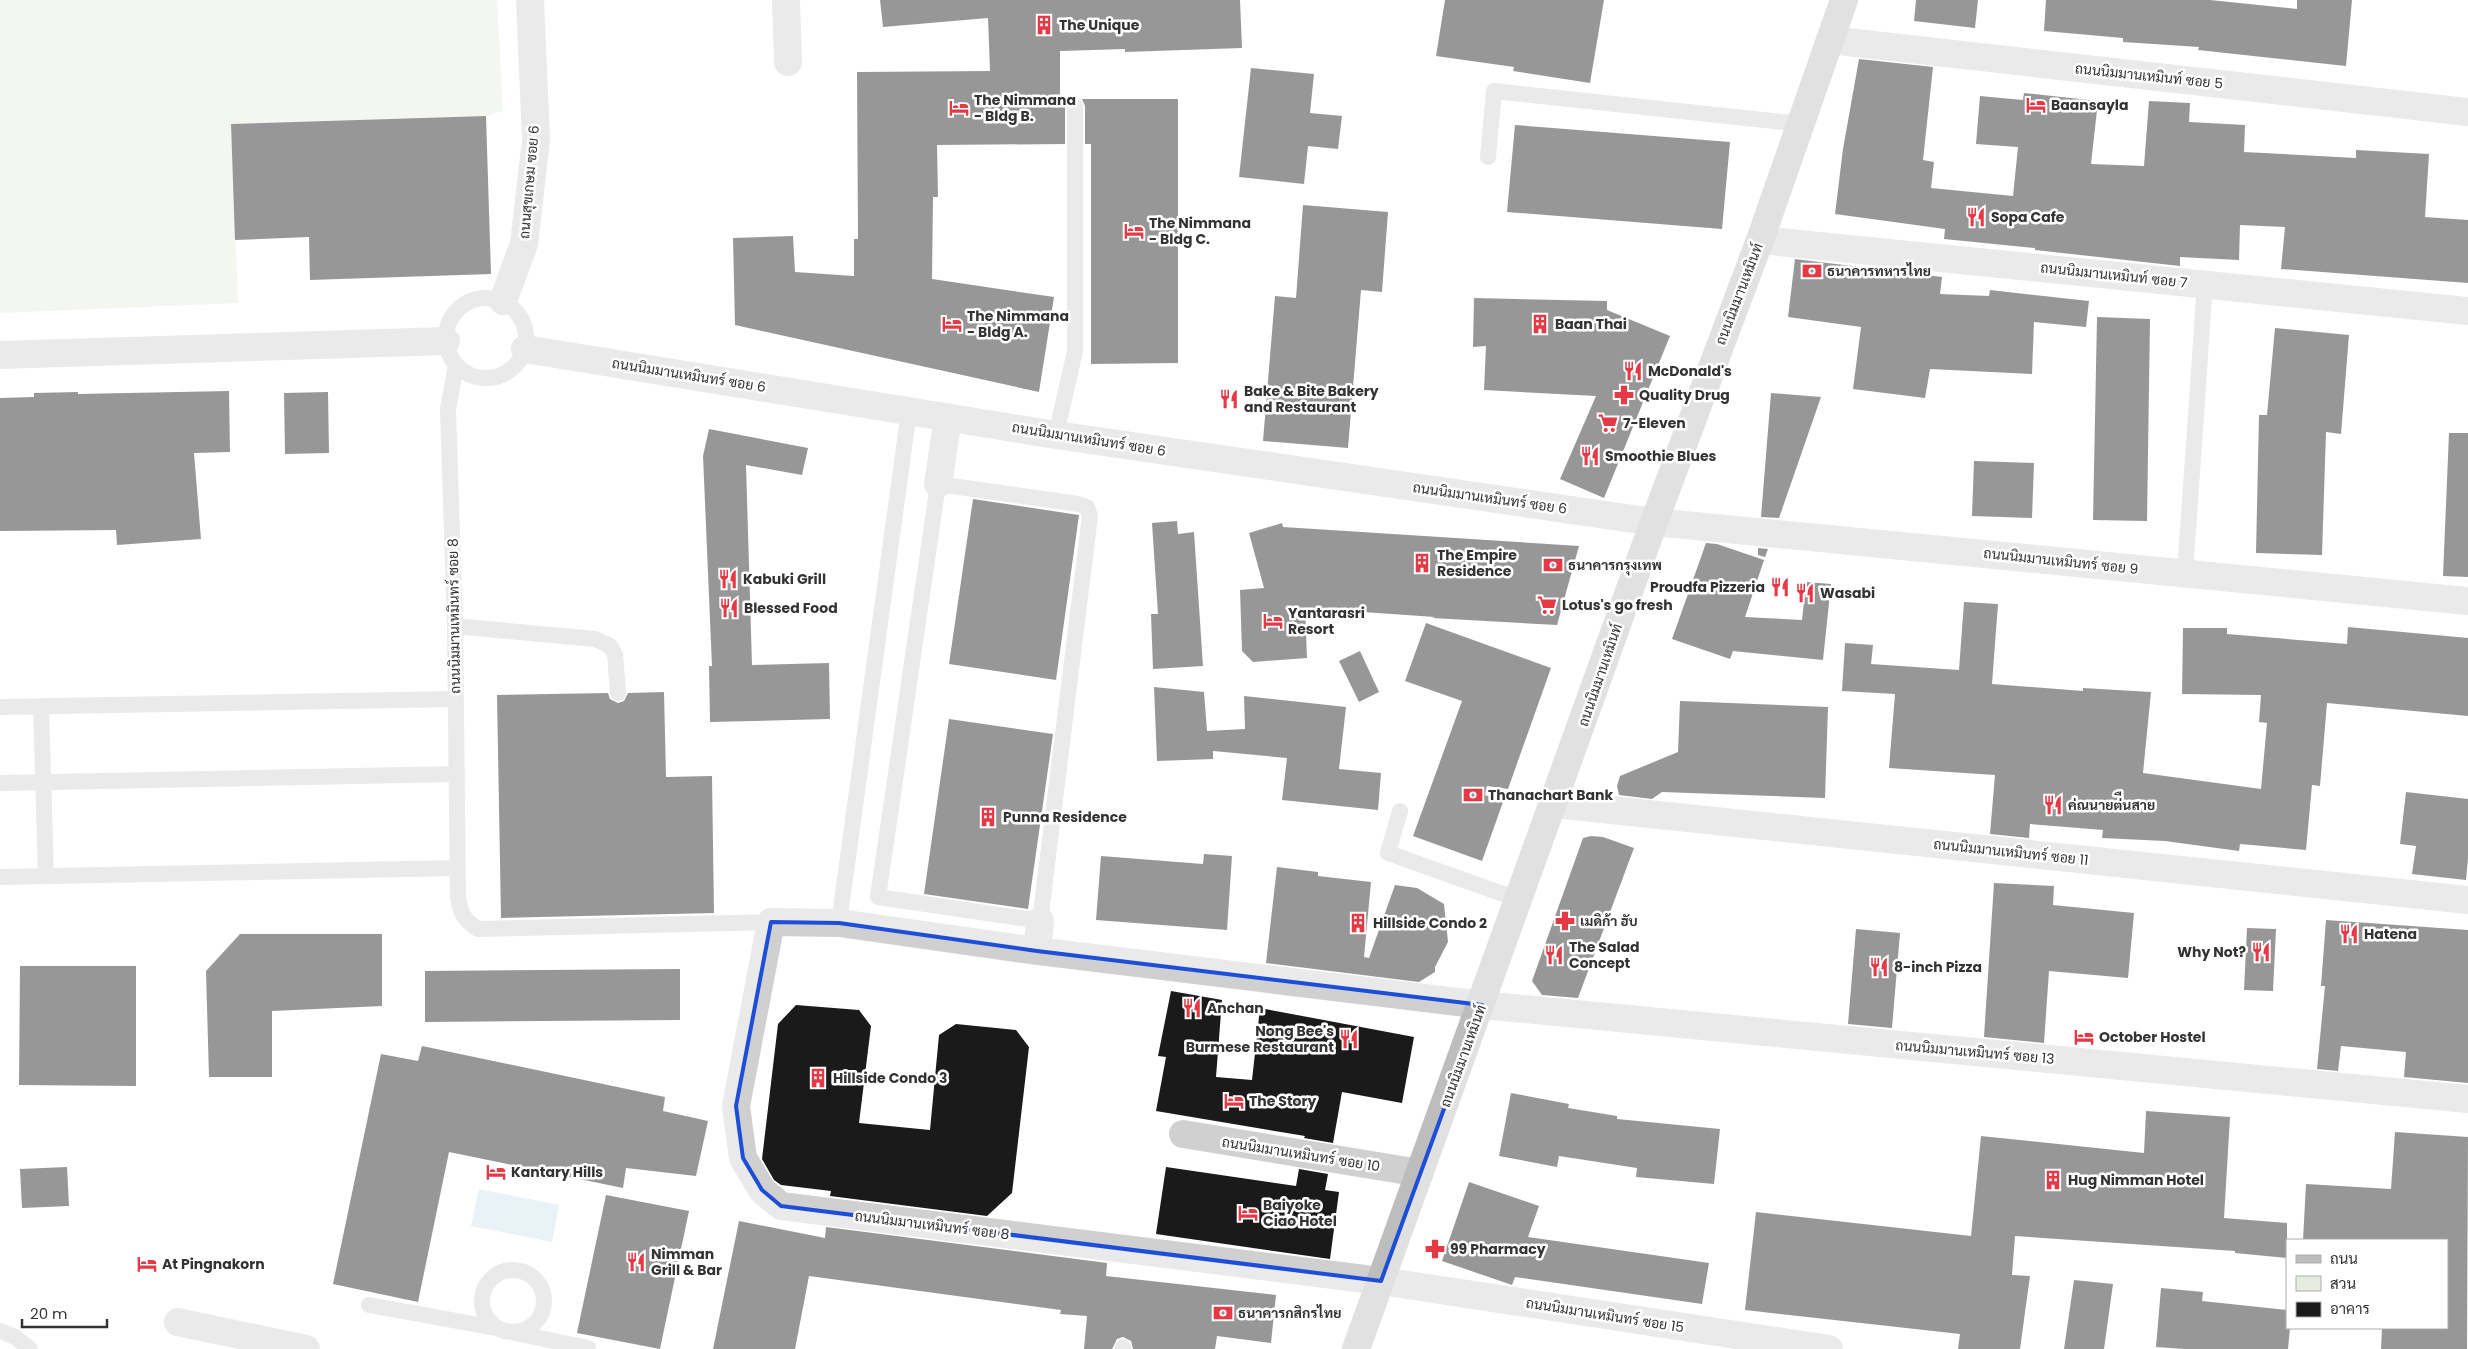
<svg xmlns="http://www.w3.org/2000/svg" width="2468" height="1349" viewBox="0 0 2468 1349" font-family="Poppins,Sarabun,sans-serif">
<rect width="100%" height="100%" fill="#fff"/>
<path fill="#e6ecdf" d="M0,0H497L503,111L486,116L231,124L238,303L0,313Z"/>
<path fill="#cfe2ee" d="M479,1189L559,1205L552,1242L471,1226Z"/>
<path fill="#1a1a1a" d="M880,0H1240L1242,48L1125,52V49L1060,51V99H1068L1065,106V144L937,145L938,197H933L932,279L1054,297L1039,392L735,325L733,238L793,236L795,272L854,276V239H858L857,72L990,71L988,18L883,27Z
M1445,0H1604L1590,83L1513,71L1514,67L1436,56Z
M1916,0H1978L1975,28L1914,21Z
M2046,0H2210L2297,9V0H2352L2346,66L2198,50L2199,47L2123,42V38L2044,31Z
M1859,59L1933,67L1923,160L1934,162L1931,188L2013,196L2018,147L1976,144L1980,96L2023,100L2024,93L2098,101L2091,164L2144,166L2149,101L2190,103L2189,122L2245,125L2244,152L2356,158V150L2429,154L2425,217L2468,220V283L2281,269L2285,227L2240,225L2239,260L2180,257V266L2035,250V248L1944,239L1945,229L1835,214L1843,149Z
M1251,68L1314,74L1310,113L1342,116L1338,149L1308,146L1304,184L1239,177Z
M1082,99H1178V363L1091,364V144H1085V106Z
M486,116L491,274L310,280L309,237L235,240L231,124Z
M1515,125L1730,142L1722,229L1507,212Z
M1303,205L1388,212L1382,292L1361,290L1348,448L1263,441L1275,296L1296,298Z
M1795,259L1942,277L1940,294L1989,296L1990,290L2089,301L2086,327L2034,322L2032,374L1930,369L1925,398L1853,389L1861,327L1788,317Z
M1474,298L1607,301V310L1670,336L1604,498L1560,479L1596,396L1484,390L1486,346L1473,347Z
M2097,317L2150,319L2147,521L2093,520Z
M2275,328L2349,335L2341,434L2326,432L2322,555L2256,553L2259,415H2267Z
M229,391L230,452L194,453L201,539L117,545L116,530L0,531V398L34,397V393L78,392V394Z
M328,392L329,453L285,454L284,393Z
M1771,393L1821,397L1779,518L1761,517Z
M709,429L808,448L802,475L746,465L752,665L829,663L830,719L710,722L709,666H712L703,456Z
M2449,433H2468V577L2443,576Z
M1974,461L2034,463L2032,518L1972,516Z
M973,499L1079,515L1056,680L949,664Z
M1177,521L1178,534L1194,532L1203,666L1153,669L1151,614H1158L1152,523Z
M1282,523L1283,527L1579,546L1557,625L1432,618L1435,617L1305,608L1307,658L1253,662L1242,651L1240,590L1264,588L1249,533Z
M1706,543L1717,544L1764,560L1745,617L1802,620L1806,582L1831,584L1823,660L1733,651L1730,659L1672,639Z
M1758,548L1768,549L1765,557L1758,555Z
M1964,602L1998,604L1992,684L2083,691V688L2151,692L2143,773L2261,789L2267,723L2259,722L2261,695L2182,694L2183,628H2227V634L2347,644L2348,627L2468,638V716L2327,703L2320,786L2312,785L2306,850L2240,844L2239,851L2165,841L2102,838L2103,830L2030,824L2029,838L1990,834L1995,775L1889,768L1895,694L1842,691L1845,643L1873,645L1871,664L1959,670Z
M1426,623L1551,668L1508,789L1487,786L1485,795L1503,802L1482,861L1413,836L1462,701L1405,681Z
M1360,651L1379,692L1359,702L1339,661Z
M1154,687L1204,692L1207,731L1245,729L1244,696L1346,707L1339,769L1381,773L1378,810L1282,800L1287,758L1213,751V759L1157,761Z
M664,692L666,777L712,776L714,913L501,918L497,695L608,693L610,699L618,703L624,701L628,693Z
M1680,701L1828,707L1825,798L1662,792L1652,799L1619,795L1617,786L1620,776L1678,752Z
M949,719L1053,734L1028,909L924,894Z
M2406,792L2468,799V858L2466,880L2412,874L2416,846L2400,844Z
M1591,836L1603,837L1634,848L1578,998L1542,995L1532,981L1583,838Z
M1204,854L1232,856L1227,930L1096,920L1101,856L1203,864Z
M1277,867L1318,872V876L1371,882L1364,957L1369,958L1395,885L1417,888L1444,904L1448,942L1435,967V972L1419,982L1266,963Z
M1994,883L2054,886L2053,905L2134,913L2128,978L2049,971L2044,1043L1984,1037Z
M2326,920L2468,930V1083L2404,1077L2406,1052L2341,1046L2338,1071L2317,1069L2325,986H2321Z
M2247,928L2276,929L2273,991L2244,990Z
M1856,929L1900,933L1892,1028L1848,1024Z
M240,934H382V1006L272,1011V1077H209L206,971Z
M20,966H136V1086L19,1085Z
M680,969V1020L425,1022V971Z
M1171,991L1222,1000L1216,1077L1252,1080L1260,1008L1414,1037L1402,1103L1342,1092L1333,1143L1304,1138L1305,1136L1156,1111L1166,1057L1158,1056Z
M796,1005L859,1010L871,1026L859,1123L930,1130L939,1035L956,1024L1016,1030L1029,1047L1012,1193L987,1216L830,1196L831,1191L781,1185L774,1180L762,1159L778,1024Z
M422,1046L665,1097L663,1111L708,1121L696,1176L626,1168L623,1188L449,1152L418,1302L333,1284L381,1054L418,1061Z
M1511,1093L1569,1104L1568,1108L1617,1116V1119L1720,1129L1714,1184L1636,1177L1637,1168L1559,1156L1557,1167L1499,1156Z
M2146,1111L2230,1117L2224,1218L2287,1223V1258L2235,1253V1251L2015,1236L2012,1275L2030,1276L2020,1349H1958L1960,1334L1745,1310L1756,1212L1971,1236L1981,1136L2144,1153Z
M2395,1132L2468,1137L2467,1349H2381L2382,1328H2447V1240H2303L2306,1184L2391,1189Z
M67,1167L69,1206L22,1208L20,1169Z
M1166,1167L1296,1186L1299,1169L1328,1174L1325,1190L1339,1192L1330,1259L1156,1234Z
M1469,1182L1539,1206L1528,1237L1709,1263L1702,1304L1515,1277L1512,1285L1442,1261Z
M606,1195L689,1211L660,1349L577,1333Z
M739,1221L825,1238L826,1227L1107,1263L1106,1276L1276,1295L1271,1343L1217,1336L1215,1349H1133L1131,1341L1123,1337L1117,1339L1112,1349H1084L1087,1316L1060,1314L1061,1310L809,1276L795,1349H713Z
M2074,1280L2113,1284L2104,1349H2064Z
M2161,1288L2203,1292L2202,1301L2287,1310V1328H2290L2288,1349H2185L2156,1347Z"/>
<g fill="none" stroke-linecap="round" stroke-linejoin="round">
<path stroke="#d0d0d0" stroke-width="16" d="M1488,157L1494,91L1801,124
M446 338a40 40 0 1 1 80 0a40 40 0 1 1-80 0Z
M456,365L448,409L455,626L458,897C460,913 464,920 478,929L771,922
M1056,435L1075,351V106
M938,484L1078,504L1087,507L1090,516L1040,921L878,897Z
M2185,574L2205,284
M455,626L595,639L610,646L615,654L618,693
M0,707L456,699
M41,707L46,876
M0,783L457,774
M1400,811L1388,853L1520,900
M0,877L458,868
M839,923L909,411
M482 1301a31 31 0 1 1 62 0a31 31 0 1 1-62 0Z
M369,1305L496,1328
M0,1331L15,1337L30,1349
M515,1333L588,1348
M1122,1349L1123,1347"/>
<path stroke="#d0d0d0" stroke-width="28" d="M786,0L788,62
M1830,40L2468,112
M1760,240L2468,311
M503,301L524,244L536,140L530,0
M525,349L1056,435L1654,522L2468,601
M0,355L446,341
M938,484L948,417
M1554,804L2468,900
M1037,951L1040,921
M1183,1134L1420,1173
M178,1322L306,1349
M1829,1349L1381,1281L781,1206L762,1190L743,1158L736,1106L771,922L839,923L1037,951L1482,1005L2468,1099"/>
<path stroke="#bdbdbd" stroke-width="28" d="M1356,1349L1654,522L1760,240L1844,0"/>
</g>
<path d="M0 0H2468V1349H0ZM771,922L839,923L1037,951L1482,1005L1381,1281L781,1206L762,1190L743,1158L736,1106Z" fill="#fff" fill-opacity=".55" fill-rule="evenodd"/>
<path fill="none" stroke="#1d4ed8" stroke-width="4" stroke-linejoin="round" d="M771,922L839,923L1037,951L1482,1005L1381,1281L781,1206L762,1190L743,1158L736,1106Z"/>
<defs>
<symbol id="building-bare" viewBox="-9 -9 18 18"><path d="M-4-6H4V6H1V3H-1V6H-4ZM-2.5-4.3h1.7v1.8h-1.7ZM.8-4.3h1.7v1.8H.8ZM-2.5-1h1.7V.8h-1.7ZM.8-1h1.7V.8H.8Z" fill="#e63946" stroke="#fff" stroke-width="2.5" paint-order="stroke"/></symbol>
<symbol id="hotel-bare" viewBox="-9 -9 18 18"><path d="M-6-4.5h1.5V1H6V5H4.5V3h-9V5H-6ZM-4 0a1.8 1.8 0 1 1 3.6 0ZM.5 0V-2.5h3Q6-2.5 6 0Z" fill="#e63946" stroke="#fff" stroke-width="2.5" paint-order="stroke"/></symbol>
<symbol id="restaurant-bare" viewBox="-9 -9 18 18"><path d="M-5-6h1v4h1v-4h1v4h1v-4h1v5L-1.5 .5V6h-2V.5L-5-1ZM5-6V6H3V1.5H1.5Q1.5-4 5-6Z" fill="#e63946" stroke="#fff" stroke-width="2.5" paint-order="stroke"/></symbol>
<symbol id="bank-bare" viewBox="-9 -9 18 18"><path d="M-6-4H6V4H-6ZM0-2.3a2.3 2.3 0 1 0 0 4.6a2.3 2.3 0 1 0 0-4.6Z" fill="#e63946" stroke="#fff" stroke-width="2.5" paint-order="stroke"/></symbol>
<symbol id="pharmacy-bare" viewBox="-9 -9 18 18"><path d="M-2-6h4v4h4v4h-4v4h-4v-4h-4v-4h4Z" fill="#e63946" stroke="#fff" stroke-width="2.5" paint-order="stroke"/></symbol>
<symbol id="supermarket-bare" viewBox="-9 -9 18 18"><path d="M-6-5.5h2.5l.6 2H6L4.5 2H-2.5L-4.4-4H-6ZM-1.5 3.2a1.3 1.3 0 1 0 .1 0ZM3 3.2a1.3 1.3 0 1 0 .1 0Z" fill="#e63946" stroke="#fff" stroke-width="2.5" paint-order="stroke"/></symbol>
</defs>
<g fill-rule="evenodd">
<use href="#building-bare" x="1030" y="11" width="28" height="28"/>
<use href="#hotel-bare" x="2022" y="91" width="28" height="28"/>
<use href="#hotel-bare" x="945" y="94" width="28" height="28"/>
<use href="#restaurant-bare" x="1962" y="203" width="28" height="28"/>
<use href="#hotel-bare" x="1120" y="217" width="28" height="28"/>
<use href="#bank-bare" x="1798" y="257" width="28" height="28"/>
<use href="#hotel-bare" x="938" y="310" width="28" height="28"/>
<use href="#building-bare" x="1526" y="310" width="28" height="28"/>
<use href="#restaurant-bare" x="1619" y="357" width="28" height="28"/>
<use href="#pharmacy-bare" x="1610" y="381" width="28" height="28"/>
<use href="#restaurant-bare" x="1215" y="385" width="28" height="28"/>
<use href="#supermarket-bare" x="1594" y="409" width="28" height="28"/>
<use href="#restaurant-bare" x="1576" y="442" width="28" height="28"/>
<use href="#building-bare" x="1408" y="549" width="28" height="28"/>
<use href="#bank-bare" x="1539" y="551" width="28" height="28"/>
<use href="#restaurant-bare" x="714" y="565" width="28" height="28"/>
<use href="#restaurant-bare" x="1766" y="573" width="28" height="28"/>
<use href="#restaurant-bare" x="1791" y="579" width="28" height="28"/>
<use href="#supermarket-bare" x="1533" y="591" width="28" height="28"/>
<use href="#restaurant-bare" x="715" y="594" width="28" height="28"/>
<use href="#hotel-bare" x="1259" y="607" width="28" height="28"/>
<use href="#bank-bare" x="1459" y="781" width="28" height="28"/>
<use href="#restaurant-bare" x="2039" y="791" width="28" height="28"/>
<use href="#building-bare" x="974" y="803" width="28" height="28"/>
<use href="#pharmacy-bare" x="1551" y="907" width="28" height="28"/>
<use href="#building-bare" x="1344" y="909" width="28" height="28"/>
<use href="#restaurant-bare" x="2335" y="920" width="28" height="28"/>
<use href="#restaurant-bare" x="2247" y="938" width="28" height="28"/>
<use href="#restaurant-bare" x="1540" y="941" width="28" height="28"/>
<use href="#restaurant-bare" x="1865" y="953" width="28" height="28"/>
<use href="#restaurant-bare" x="1178" y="994" width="28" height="28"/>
<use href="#hotel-bare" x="2070" y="1023" width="28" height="28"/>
<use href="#restaurant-bare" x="1335" y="1025" width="28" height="28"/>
<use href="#building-bare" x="804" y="1064" width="28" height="28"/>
<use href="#hotel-bare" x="1220" y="1087" width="28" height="28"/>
<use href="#hotel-bare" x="482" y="1158" width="28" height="28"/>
<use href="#building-bare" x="2039" y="1166" width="28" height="28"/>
<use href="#hotel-bare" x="1234" y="1199" width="28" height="28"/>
<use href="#pharmacy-bare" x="1421" y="1235" width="28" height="28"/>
<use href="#restaurant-bare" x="622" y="1248" width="28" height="28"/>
<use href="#hotel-bare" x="133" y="1250" width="28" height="28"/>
<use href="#bank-bare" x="1209" y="1299" width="28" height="28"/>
</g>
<g text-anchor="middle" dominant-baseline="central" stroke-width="5" stroke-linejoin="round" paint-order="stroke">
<g font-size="14" font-weight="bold" fill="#333" stroke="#fff" text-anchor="start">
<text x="1059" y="25">The Unique</text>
<text x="974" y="100">The Nimmana<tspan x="974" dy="16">- Bldg B.</tspan></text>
<text x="2051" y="105">Baansayla</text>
<text x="1991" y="217">Sopa Cafe</text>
<text x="1149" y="223">The Nimmana<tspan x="1149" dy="16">- Bldg C.</tspan></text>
<text x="1827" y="271">ธนาคารทหารไทย</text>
<text x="967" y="316">The Nimmana<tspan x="967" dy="16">- Bldg A.</tspan></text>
<text x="1555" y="324">Baan Thai</text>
<text x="1648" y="371">McDonald's</text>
<text x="1244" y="391">Bake &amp; Bite Bakery<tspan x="1244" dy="16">and Restaurant</tspan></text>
<text x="1639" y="395">Quality Drug</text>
<text x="1623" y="423">7-Eleven</text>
<text x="1605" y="456">Smoothie Blues</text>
<text x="1437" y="555">The Empire<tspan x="1437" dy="16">Residence</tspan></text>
<text x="1568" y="565">ธนาคารกรุงเทพ</text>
<text x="743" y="579">Kabuki Grill</text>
<text x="1765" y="587" text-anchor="end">Proudfa Pizzeria</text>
<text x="1820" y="593">Wasabi</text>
<text x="1562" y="605">Lotus's go fresh</text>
<text x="744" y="608">Blessed Food</text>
<text x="1288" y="613">Yantarasri<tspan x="1288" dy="16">Resort</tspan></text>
<text x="1488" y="795">Thanachart Bank</text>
<text x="2068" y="805">ค่ณนายต่ืนสาย</text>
<text x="1003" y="817">Punna Residence</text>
<text x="1580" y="921">เมดิก้า ฮับ</text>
<text x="1373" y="923">Hillside Condo 2</text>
<text x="2364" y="934">Hatena</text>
<text x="1569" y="947">The Salad<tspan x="1569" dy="16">Concept</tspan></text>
<text x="2246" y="952" text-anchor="end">Why Not?</text>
<text x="1894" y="967">8-inch Pizza</text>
<text x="1207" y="1008">Anchan</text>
<text x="1334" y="1031" text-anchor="end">Nong Bee's<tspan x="1334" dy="16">Burmese Restaurant</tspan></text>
<text x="2099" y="1037">October Hostel</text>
<text x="833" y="1078">Hillside Condo 3</text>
<text x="1249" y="1101">The Story</text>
<text x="511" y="1172">Kantary Hills</text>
<text x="2068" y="1180">Hug Nimman Hotel</text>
<text x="1263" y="1205">Baiyoke<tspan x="1263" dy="16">Ciao Hotel</tspan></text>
<text x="1450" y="1249">99 Pharmacy</text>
<text x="651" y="1254">Nimman<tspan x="651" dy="16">Grill &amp; Bar</tspan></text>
<text x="162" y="1264">At Pingnakorn</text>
<text x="1238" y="1313">ธนาคารกสิกรไทย</text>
</g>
<g font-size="14" fill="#333" stroke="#fff">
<text transform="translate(2149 76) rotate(6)">ถนนนิมมานเหมินท์ ซอย 5</text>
<text transform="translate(529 182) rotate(-85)">ถนนสุขเกษม ซอย 6</text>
<text transform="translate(2114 275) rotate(6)">ถนนนิมมานเหมินท์ ซอย 7</text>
<text transform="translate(1739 294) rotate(-69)">ถนนนิมมานเหมินท์</text>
<text transform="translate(689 375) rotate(9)">ถนนนิมมานเหมินทร์ ซอย 6</text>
<text transform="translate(1089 439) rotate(9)">ถนนนิมมานเหมินทร์ ซอย 6</text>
<text transform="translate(1490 498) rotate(8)">ถนนนิมมานเหมินทร์ ซอย 6</text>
<text transform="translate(2061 561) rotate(6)">ถนนนิมมานเหมินทร์ ซอย 9</text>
<text transform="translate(454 616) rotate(-91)">ถนนนิมมานเหมินทร์ ซอย 8</text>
<text transform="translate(1600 675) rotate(-71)">ถนนนิมมานเหมินท์</text>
<text transform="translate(2011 852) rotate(6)">ถนนนิมมานเหมินทร์ ซอย 11</text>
<text transform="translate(1975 1052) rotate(5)">ถนนนิมมานเหมินทร์ ซอย 13</text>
<text transform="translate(1463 1056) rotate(-70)">ถนนนิมมานเหมินท์</text>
<text transform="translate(1301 1154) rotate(9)">ถนนนิมมานเหมินทร์ ซอย 10</text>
<text transform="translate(932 1225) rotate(7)">ถนนนิมมานเหมินทร์ ซอย 8</text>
<text transform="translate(1605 1315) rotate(9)">ถนนนิมมานเหมินทร์ ซอย 15</text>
</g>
</g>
<rect x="2286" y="1239" width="162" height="90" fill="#ffffff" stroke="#adadad"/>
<rect x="2296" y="1255" width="25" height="8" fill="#bdbdbd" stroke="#adadad"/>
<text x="2330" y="1264" font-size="15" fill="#333333">ถนน</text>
<rect x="2296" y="1276" width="25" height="15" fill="#e6ecdf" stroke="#adadad"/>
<text x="2330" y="1289" font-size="15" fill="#333333">สวน</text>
<rect x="2296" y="1302" width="25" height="15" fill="#1a1a1a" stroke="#adadad"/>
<text x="2330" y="1314" font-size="15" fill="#333333">อาคาร</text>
<path d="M22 1319v8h85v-8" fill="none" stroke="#333333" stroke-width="2.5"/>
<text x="30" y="1319" font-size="15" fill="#333333" stroke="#ffffff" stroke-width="4" paint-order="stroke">20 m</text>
</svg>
